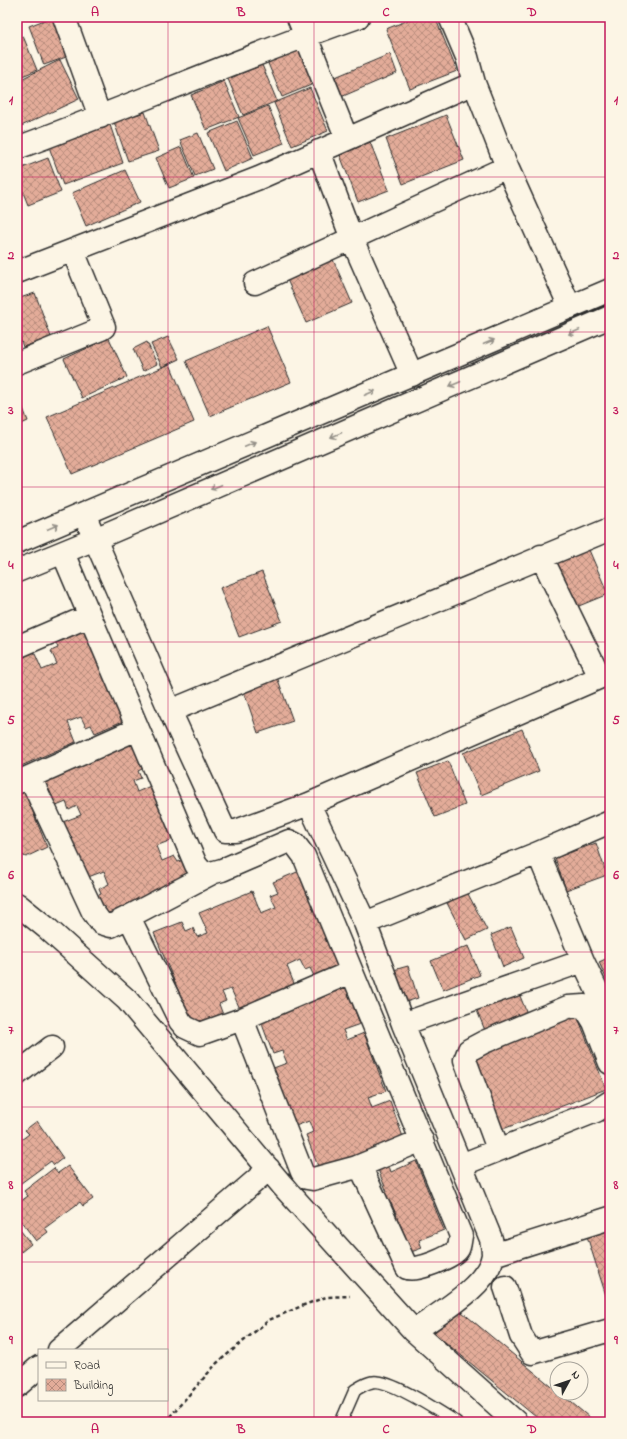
<svg xmlns="http://www.w3.org/2000/svg" width="627" height="1439" viewBox="0 0 627 1439" font-family="'Indie Flower',sans-serif">
<defs>
<pattern id="building-cross-hatch" width="8" height="8" patternUnits="userSpaceOnUse"><rect width="8" height="8" fill="#e3ac99"/><path d="M0 0l8 8M0 8l8-8" fill="none" stroke="#b88c7d"/></pattern>
</defs>
<rect width="100%" height="100%" fill="#fcf5e5"/>
<filter id="ink" filterUnits="userSpaceOnUse"><feTurbulence type="fractalNoise" baseFrequency=".025" numOctaves="2"/><feDisplacementMap in="SourceGraphic" scale="8" xChannelSelector="R" yChannelSelector="G"/><feConvolveMatrix kernelMatrix="1 2 1 2 8 2 1 2 1" color-interpolation-filters="sRGB"/></filter>
<g filter="url(#ink)">
<path fill="url(#building-cross-hatch)" stroke="#2b2b2b" d="M52,17H54L69,56L44,65L29,26Z
M416,17H435L457,71L410,89L386,29Z
M23,36L37,70L17,78V39Z
M301,47L316,83L282,97L267,61Z
M390,54L397,73L341,97L333,78Z
M60,60L79,99L17,128V81Z
M262,65L277,101L243,115L228,79Z
M224,81L239,117L206,130L191,95Z
M310,88L328,131L292,146L274,103Z
M268,106L284,143L254,155L238,118Z
M145,112L159,151L128,161L114,122Z
M446,115L464,160L403,184L386,139Z
M237,121L253,158L224,171L208,133Z
M110,125L123,163L63,185L49,147Z
M198,133L213,169L195,176L180,140Z
M370,142L389,190L358,202L340,155Z
M181,147L194,178L169,188L156,158Z
M48,158L61,192L28,205L17,177V170Z
M125,170L140,202L86,226L72,193Z
M331,255L352,303L306,323L285,275Z
M35,293L51,337L23,347L17,330V299Z
M267,326L291,382L210,416L186,361Z
M168,337L179,359L162,367L151,344Z
M109,338L127,377L82,398L64,359Z
M147,342L157,364L143,371L133,349Z
M170,364L194,422L72,474L47,417Z
M17,393L28,421L17,426Z
M586,543L608,594L574,608L552,557Z
M262,572L282,621L239,637L220,588Z
M83,626L123,721L95,733L91,725L86,727L81,717L68,722L76,742L21,766L17,757V653L32,647L42,670L57,664L51,651L58,648L54,638Z
M277,677L293,721L258,733L243,689Z
M522,729L539,771L481,795L463,753Z
M137,738L148,766L138,771L141,778L133,781L137,792L157,783L179,837L156,846L162,861L174,856L178,862L187,858L195,876L104,915L95,897L101,894L99,889L109,884L104,871L83,879L60,823L81,815L77,806L69,810L66,802L54,807L42,777Z
M448,761L465,805L435,817L417,773Z
M22,785L47,847L26,857L17,853V787Z
M596,843L607,875L566,890L555,858Z
M302,870L342,965L314,976L310,968L305,970L300,960L287,966L295,986L240,1009L231,989L222,992L226,1001L219,1004L223,1015L194,1028L154,933L182,922L186,931L193,928L197,937L208,933L199,913L252,891L261,913L276,907L270,895L278,892L273,882Z
M467,892L487,930L466,940L447,903Z
M511,927L524,958L503,967L491,935Z
M468,946L480,975L443,990L431,961Z
M610,957V985H609L599,962Z
M408,966L418,998L400,1004L390,971Z
M345,984L360,1024L343,1030L347,1040L364,1033L386,1091L368,1097L372,1108L390,1101L403,1137L319,1169L306,1135L313,1132L309,1121L290,1128L268,1070L287,1063L282,1051L273,1054L259,1016Z
M516,986L528,1016L486,1033L474,1003Z
M577,1015L606,1089L498,1131L469,1057Z
M37,1121L63,1158L54,1165L51,1161L17,1186V1143L29,1134L25,1130Z
M416,1161L444,1230L419,1240L422,1248L411,1252L401,1226L396,1229L392,1219L397,1216L391,1203L386,1205L382,1194L387,1192L377,1167L388,1163L391,1172Z
M68,1166L93,1199L83,1206L80,1202L45,1228L48,1232L36,1241L17,1216V1204L28,1196L24,1191L54,1168L58,1173Z
M17,1226L31,1244L21,1252L18,1247L17,1248Z
M610,1226V1304L609,1305L586,1233Z
M456,1307L557,1391V1393H560L595,1422H542L434,1333Z"/>
<g fill="none" stroke-linecap="round" stroke-linejoin="round">
<defs>
<path id="service" d="M341,1422L355,1390C360,1387 366,1383 372,1382C389,1378 440,1412 456,1422"/>
<path id="minor" d="M64,17L100,117
M298,17L347,139
M450,17L467,57L474,83L507,167L570,307
M17,148C131,106 243,57 358,17
M319,151L352,239L412,375
M17,272L259,178L474,83
M255,283L507,167
M17,363L101,329L104,327L73,251
M84,514L170,711L225,831H236L309,804L610,673
M63,553L196,865L202,872L207,874L222,870L289,841L295,844L304,856L461,1236C460,1240 460,1246 458,1249C453,1257 415,1272 407,1268L362,1170L357,1167L313,1179L307,1178L302,1172L242,1019
M541,556L600,677
M17,647L89,616
M170,711L610,529
M30,777L93,912L101,923L111,926L214,872
M18,782L137,729
M309,804L365,923L403,1024L491,1239C492,1244 493,1250 493,1255C489,1285 438,1314 414,1331
M538,853L583,961L610,1018
M17,904L48,929L127,1000L282,1185L414,1331L516,1422
M129,917L180,1021L185,1027L200,1034L242,1019L351,972
M365,923L538,853L610,822
M403,1024L583,961
M17,1074L52,1047
M498,1149L465,1060L469,1050L484,1042L568,1007L584,1006L594,1022L610,1063
M461,1165L596,1111L610,1102
M357,1167L422,1140
M493,1255L610,1218
M505,1287L521,1336L532,1353L610,1330
M59,1350L269,1169
M17,1386L39,1367"/>
<path id="tertiary" d="M17,542L610,290
M17,571L95,539L610,317"/>
</defs>
<use href="#service" stroke="#2b2b2b" stroke-width="14"/>
<use href="#minor" stroke="#2b2b2b" stroke-width="25"/>
<use href="#tertiary" stroke="#2b2b2b" stroke-width="25"/>
<path stroke="#2b2b2b" stroke-width="2.5" stroke-dasharray="4 3" stroke-linecap="butt" d="M165,1422L217,1363L269,1320L304,1305L326,1297L350,1296"/>
<use href="#service" stroke="#fcf5e5" stroke-width="11"/>
<use href="#minor" stroke="#fcf5e5" stroke-width="22"/>
<use href="#tertiary" stroke="#fcf5e5" stroke-width="22"/>
</g>
<defs><path id="oneway-shaft" d="M-6 0H5M1.5-3L5.5 0L1.5 3" fill="none" stroke-width="1.6" stroke-linecap="round" stroke-linejoin="round"/></defs>
<g stroke="#949088">
<use href="#oneway-shaft" transform="translate(574 332) rotate(157)"/>
<use href="#oneway-shaft" transform="translate(489 342) rotate(-23)"/>
<use href="#oneway-shaft" transform="translate(455 384) rotate(157)"/>
<use href="#oneway-shaft" transform="translate(370 393) rotate(-23)"/>
<use href="#oneway-shaft" transform="translate(336 435) rotate(157)"/>
<use href="#oneway-shaft" transform="translate(250 444) rotate(-23)"/>
<use href="#oneway-shaft" transform="translate(216 487) rotate(157)"/>
<use href="#oneway-shaft" transform="translate(53 527) rotate(-23)"/>
</g>
</g>
<path fill="none" stroke="#c2185b" stroke-width="1" stroke-opacity="0.55" d="M168,17V1422M314,17V1422M459,17V1422M17,177H610M17,332H610M17,487H610M17,642H610M17,797H610M17,952H610M17,1107H610M17,1262H610"/>
<rect width="627" height="1439" fill="none" stroke="#fcf5e5" stroke-width="44"/>
<rect x="38" y="1349" width="130" height="52" fill="#fcf5e5" stroke="#a8a49b"/>
<rect x="46" y="1362" width="20" height="6" fill="#fcf5e5" stroke="#a8a49b"/>
<text x="74" y="1369" font-size="12" fill="#2b2b2b">Road</text>
<rect x="46" y="1379" width="20" height="12" fill="url(#building-cross-hatch)" stroke="#a8a49b"/>
<text x="74" y="1389" font-size="12" fill="#2b2b2b">Building</text>
<g transform="translate(569 1381) rotate(50)"><circle r="19" fill="#fcf5e5" stroke="#a8a49b"/>
<path d="M0-3L7 15L0 10L-7 15Z" fill="#2b2b2b"/>
<text y="-6" font-size="11" font-weight="bold" text-anchor="middle" fill="#2b2b2b">N</text>
</g>
<rect x="22" y="22" width="583" height="1395" fill="none" stroke="#c2185b" stroke-width="1.5"/>
<g font-size="13" text-anchor="middle" font-weight="bold" fill="#c2185b">
<text x="95" y="16">A</text>
<text x="241" y="16">B</text>
<text x="386" y="16">C</text>
<text x="532" y="16">D</text>
<text x="11" y="104">1</text>
<text x="616" y="104">1</text>
<text x="11" y="259">2</text>
<text x="616" y="259">2</text>
<text x="11" y="414">3</text>
<text x="616" y="414">3</text>
<text x="11" y="569">4</text>
<text x="616" y="569">4</text>
<text x="11" y="724">5</text>
<text x="616" y="724">5</text>
<text x="11" y="879">6</text>
<text x="616" y="879">6</text>
<text x="11" y="1034">7</text>
<text x="616" y="1034">7</text>
<text x="11" y="1189">8</text>
<text x="616" y="1189">8</text>
<text x="11" y="1344">9</text>
<text x="616" y="1344">9</text>
<text x="95" y="1433">A</text>
<text x="241" y="1433">B</text>
<text x="386" y="1433">C</text>
<text x="532" y="1433">D</text>
</g>
</svg>
